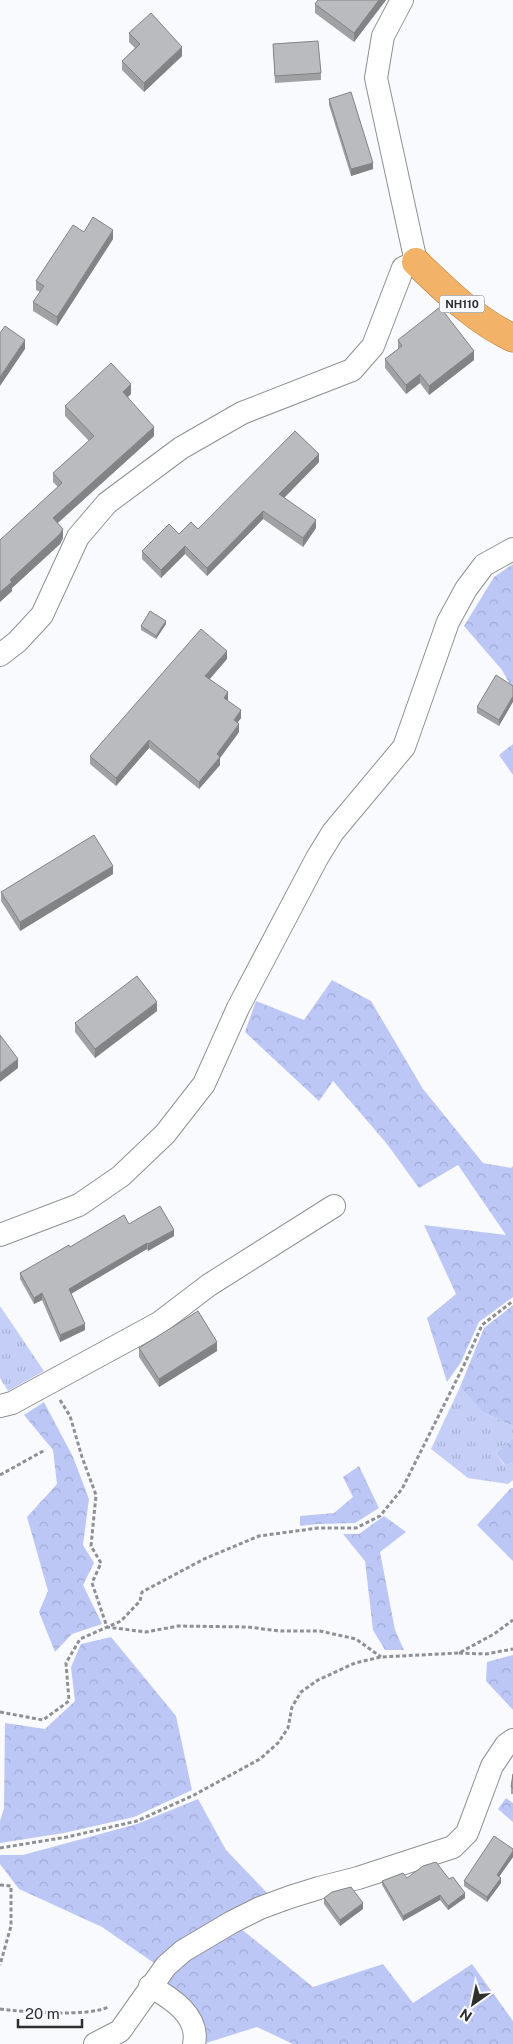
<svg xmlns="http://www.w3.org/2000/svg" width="513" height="2044" viewBox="0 0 513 2044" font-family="'Public Sans',sans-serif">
<defs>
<pattern id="grass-tufts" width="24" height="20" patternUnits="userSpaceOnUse" patternTransform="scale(1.25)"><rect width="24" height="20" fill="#c4cef7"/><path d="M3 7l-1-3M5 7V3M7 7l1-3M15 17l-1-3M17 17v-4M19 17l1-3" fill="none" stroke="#a9b1d4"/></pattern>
<pattern id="forest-crowns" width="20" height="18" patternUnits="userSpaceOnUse" patternTransform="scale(1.25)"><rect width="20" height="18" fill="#bcc7f6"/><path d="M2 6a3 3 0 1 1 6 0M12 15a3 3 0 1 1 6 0" fill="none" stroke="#a2abd3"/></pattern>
</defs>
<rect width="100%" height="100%" fill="#f9fafd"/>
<path fill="url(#grass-tufts)" d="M0,1306L44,1371L8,1391L0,1378Z
M460,1387L482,1412L513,1426V1438L496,1453L504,1465L513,1463V1480L508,1484L468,1478L431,1449Z"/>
<path fill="url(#forest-crowns)" d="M513,564V690L502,670L464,626L494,577Z
M513,744V775L499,755Z
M332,980L371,1001L423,1089L483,1163L511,1168L513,1166V1297L479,1322L461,1362L447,1382L427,1318L456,1294L424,1225L506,1235L458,1165L419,1188L387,1144L333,1081L319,1101L245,1032L256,1001L304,1020Z
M513,1305V1426L482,1412L460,1387L484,1328Z
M44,1402L73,1457L89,1499L83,1545L94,1563L83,1585L102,1624L72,1634L55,1652L39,1612L48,1591L27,1517L57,1484L53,1450L24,1415Z
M513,1438V1463L505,1465L496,1453Z
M359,1466L379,1508L355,1523L318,1524L300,1526V1516L334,1513L353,1497L343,1477Z
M511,1488H513V1561L477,1525Z
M384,1516L406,1532L380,1552L395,1630L404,1650H385L373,1630L365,1561L343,1534H359Z
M111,1637L176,1716L192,1790L134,1817L64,1833L0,1843V1821L4,1808L5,1723L45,1729L75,1701L71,1667L81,1644Z
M513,1655V1710L486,1681L487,1662Z
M506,1798L513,1803V1822L498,1809Z
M198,1799L226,1850L271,1897L157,1965L102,1927L19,1889L0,1864V1855H23L137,1824Z
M240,1928L313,1987L383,1964L413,2003L472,1964L513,2021V2044H293L257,2027L203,2044L163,1982L174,1966Z"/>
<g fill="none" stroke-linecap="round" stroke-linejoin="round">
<defs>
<path id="minor" d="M0,655L17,642L42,615L78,537L107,503L181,448L242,413L352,370L373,346L403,268L416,262L376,78L383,36L402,0
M0,1235L79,1205L121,1176L165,1134L204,1084L238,1008L317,858L333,832L404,747L448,622L466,589L484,565L513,549
M0,1406L12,1403L159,1323L209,1285L334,1206
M150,1986C171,1998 200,2016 194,2044
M95,2044L120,2031L166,1966L183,1951L232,1922L260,1908L290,1897L319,1888L358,1878L453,1847L467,1833L492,1766L506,1745L513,1740"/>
<path id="trunk" d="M416,262C445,290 476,321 513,338"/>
</defs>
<use href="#minor" stroke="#8f9093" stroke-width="24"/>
<use href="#trunk" stroke="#ab773b" stroke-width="29"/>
<path stroke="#8f9092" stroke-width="3" stroke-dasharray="4 2.5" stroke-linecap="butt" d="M60,1400L70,1416L82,1457L96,1495L91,1546L101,1563L92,1583L107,1627L146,1632L178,1626L248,1627L279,1631H320L356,1639L381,1657
M0,1475L45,1450
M459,1653L486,1654L513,1649
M0,1712L43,1720L69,1701L66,1663L80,1639L121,1621L140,1601L142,1592L204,1559L259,1536L318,1528H356L380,1516L402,1489L465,1363L482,1325L513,1301
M0,1848L67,1837L137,1821L194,1795L260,1759L278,1743L288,1728L292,1707L301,1692L318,1680L355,1663L381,1657L459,1653L494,1634L513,1620
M0,1885L11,1886V1926L0,1965
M0,2009C23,2012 89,2017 108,2007"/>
<use href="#minor" stroke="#fff" stroke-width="22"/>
<use href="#trunk" stroke="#f2b268" stroke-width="28"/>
</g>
<path fill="#a0a1a3" d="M318,0H386L354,42L315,13V4Z
M129,33L182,56L144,92L122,70V61L135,48L129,42Z
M273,44L321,73V80L275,83Z
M329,99L373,169L351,176L329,105Z
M84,232L113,239L57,326L33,311V302L40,292L36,290V281Z
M398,340L474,360L429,395L420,383L406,394L385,368V359L398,349Z
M131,394L128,397L154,436L58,523L63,538L60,544L12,588V591L0,602L58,487L53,482V473L89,441L65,416V406Z
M319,462L284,498L316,528L303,547L263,519L207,576L185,554L161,578L142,559V551L179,534L198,529Z
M166,624L156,639L141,630V626Z
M227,659L210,679L228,700V701L241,718L237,723L239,732L220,758V765L199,789L149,748L116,786L90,764V756Z
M513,686L499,726L477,713V707Z
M113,874L20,931L1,901V892Z
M157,1011L95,1058L75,1032V1023Z
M129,1224L174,1236L148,1251L147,1249L71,1294L85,1330L60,1342L42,1300L34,1304L20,1279V1273L70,1247Z
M139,1348L217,1351L159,1387L139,1357Z
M513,1774V1794H511V1787Z
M513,1849V1857L499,1876L501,1883L487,1902L464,1886V1881Z
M407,1878L449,1879L465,1898L448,1910L440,1900L403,1921L382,1885V1881Z
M324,1898L363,1909L340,1926L324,1904Z"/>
<path fill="#828385" d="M379,0H386L354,42V33Z
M182,47V56L144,92V83Z
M373,163V169L351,176V169Z
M113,230V239L57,326V317Z
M25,340V349L0,386V377Z
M474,351V360L429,395V386Z
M420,374V383L406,394V385Z
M131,384V394L123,401V392Z
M154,427V436L53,527V518Z
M319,454V462L279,503V494Z
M263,511V519L207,576V568Z
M316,520V528L303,547V538Z
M63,529V538L60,544L12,588V591L0,602V592L10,580Z
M185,546V554L161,578V570Z
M166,621V624L156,639V636Z
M227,651V659L205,684V676Z
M228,692V700L224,706V698Z
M513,696V702L499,726V720Z
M241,710V718L234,728V720Z
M239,724V732L220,758V765L199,789V782L217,754Z
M149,740V748L116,786V778Z
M113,866V874L20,931V922Z
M157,1002V1011L95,1058V1049Z
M18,1059V1068L0,1082V1073Z
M174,1230V1236L148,1251V1244Z
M147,1243V1249L69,1295V1289Z
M42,1293V1300L34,1304V1298Z
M85,1324V1330L60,1342V1335Z
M217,1342V1351L159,1387V1379Z
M513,1851V1857L497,1880V1875Z
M501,1878V1883L487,1902V1897Z
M465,1893V1898L448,1910V1906Z
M440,1895V1900L403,1921V1916Z
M363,1903V1909L340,1926V1920Z"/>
<path fill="#babbbe" stroke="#828385" d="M318,0H379L354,33L315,4Z
M151,13L182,47L144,83L122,61L140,44L129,33Z
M318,41L321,73L275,76L273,44Z
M351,92L373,163L351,169L329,99Z
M93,217L113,230L57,317L33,302L44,286L36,281L73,225L84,232Z
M440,307L474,351L429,386L420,374L406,385L385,359L402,346L398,340Z
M5,326L25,340L0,377V333Z
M111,363L131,384L123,392L154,427L53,518L63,529L60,534L10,580L12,582L0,592V540L62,483L53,473L94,436L65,406Z
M295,431L319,454L279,494L316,520L303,538L263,511L207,568L185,546L161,570L142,551L169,524L179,534L191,522L198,529Z
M150,611L166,621L156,636L141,626Z
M201,629L227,651L205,676L228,692L224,698L241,710L234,720L239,724L217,754L220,757L199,782L149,740L116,778L90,756Z
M496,675L513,686V696L499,720L477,707Z
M94,835L113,866L20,922L1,892Z
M137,976L157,1002L95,1049L75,1023Z
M0,1035L18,1059L0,1073Z
M160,1206L174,1230L148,1244L147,1243L69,1289L85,1324L60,1335L42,1293L34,1298L20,1273L69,1245L70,1247L124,1215L129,1224Z
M198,1311L217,1342L159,1379L139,1348Z
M513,1774V1788L511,1787Z
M494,1836L513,1849V1851L497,1875L501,1878L487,1897L464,1881Z
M436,1862L449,1879L453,1877L465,1893L448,1906L440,1895L403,1916L382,1881L403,1873L407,1878L423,1866Z
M351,1887L363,1903L340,1920L324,1898L332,1892Z"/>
<g text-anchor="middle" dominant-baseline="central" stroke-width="4" stroke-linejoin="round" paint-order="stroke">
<rect fill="#f9fafd" stroke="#6b6b6d" stroke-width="1" x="439.5" y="295.5" width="45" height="17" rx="4"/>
<g font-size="11" font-weight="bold" fill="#2e2e2f">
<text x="462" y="304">NH110</text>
</g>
</g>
<g transform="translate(473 2004) rotate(213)" stroke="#f9fafd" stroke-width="4" paint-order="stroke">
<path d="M0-4L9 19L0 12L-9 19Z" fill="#2e2e2f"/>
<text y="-8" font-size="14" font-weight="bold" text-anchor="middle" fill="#2e2e2f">N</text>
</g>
<path d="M18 2019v8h64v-8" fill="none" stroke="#2e2e2f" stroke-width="2.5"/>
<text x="25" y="2019" font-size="15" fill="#2e2e2f" stroke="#f9fafd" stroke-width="4" paint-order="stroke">20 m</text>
</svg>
